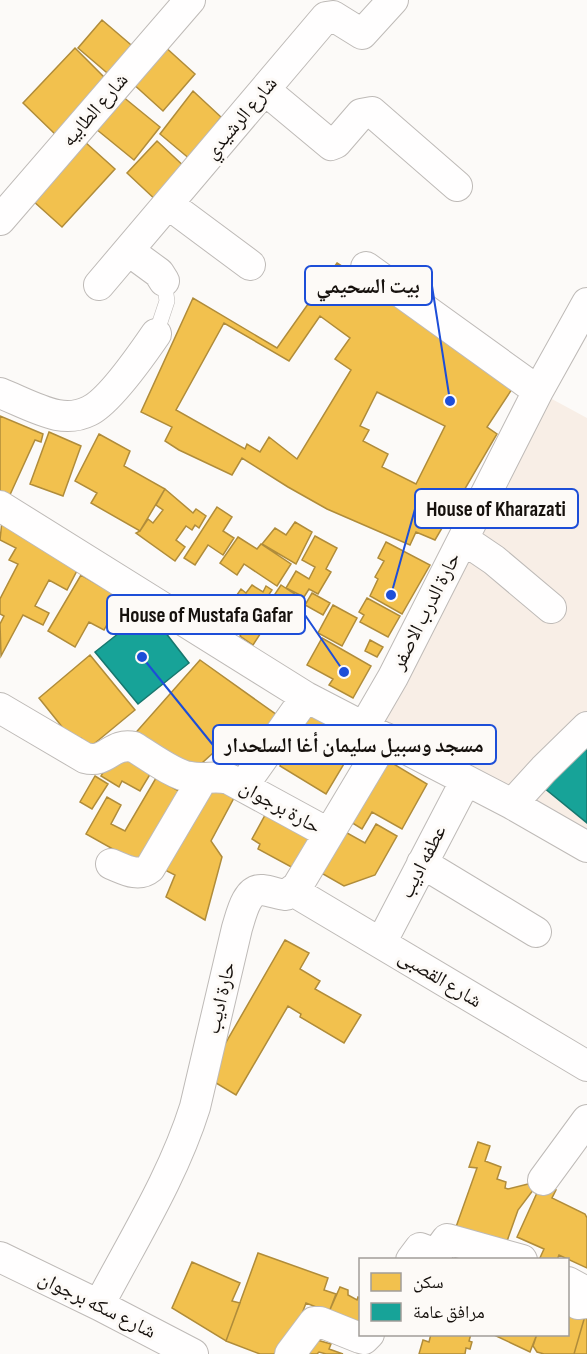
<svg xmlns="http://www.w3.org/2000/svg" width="587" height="1354" viewBox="0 0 587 1354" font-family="'Sofia Sans Condensed','Noto Naskh Arabic',sans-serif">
<rect width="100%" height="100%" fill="#fcfaf8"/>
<path fill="#f8eee6" d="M539,392L587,418V841L374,723Z"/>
<path fill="#f2c14e" stroke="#b08c3a" stroke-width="1.5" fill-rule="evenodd" d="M102,20L137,50L113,78L78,48Z
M163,45L195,74L163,111L131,82Z
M75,48L109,82L57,136L23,103Z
M193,91L221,117L191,160L160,134Z
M122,96L160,127L134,160L96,129Z
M157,141L189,171L159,203L127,173Z
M85,142L115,169L62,227L32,200Z
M337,263L418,316L512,389L487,427L497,434L435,540L416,532L410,545L327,509L288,487L242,458L232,475L179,450L165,441L172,427L141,412L193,298L277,348ZM320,316L350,338L335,359L351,370L297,459L269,437L260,452L247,444L245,449L176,410L224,323L289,361ZM377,392L445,426L416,484L382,467L388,454L363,441L369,430L360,426Z
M0,416L43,434L41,442L35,440L9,497L0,491Z
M49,432L81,446L63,496L30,484Z
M99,434L130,451L124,466L165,489L140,531L91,503L97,493L75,481Z
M165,489L193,513L196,509L206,516L199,528L195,525L192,530L186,526L176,540L185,547L175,561L136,533L140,531L148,519L153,523L163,510L156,505Z
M217,507L232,517L223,531L234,538L223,555L208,545L195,565L184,558Z
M2,521L82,561L67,590L49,580L35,606L49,613L43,625L23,615L1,656L0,624L4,616L0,614V599L18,564L9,560L16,548L0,540Z
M295,522L312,532L296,564L262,544L275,528L286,535Z
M315,536L337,548L326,569L331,572L318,594L309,589L304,597L286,588L296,571L309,579L315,567L302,560Z
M238,537L257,549L261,544L291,564L277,586L244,564L237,575L220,563Z
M386,542L430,565L402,614L370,596L378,579L375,577L384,561L378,558Z
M81,575L132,604L124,617L114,612L104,630L89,622L75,647L48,631Z
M252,585L263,592L266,586L272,590L258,611L270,619L253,645L240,636L246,626L225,612L241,589L246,593Z
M281,585L296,595L279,621L263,612Z
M312,593L330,603L323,615L305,605Z
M367,598L400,616L388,637L360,622L364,615L359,612Z
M333,605L357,618L342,646L318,633Z
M322,638L371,666L353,698L329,685L333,679L307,665Z
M370,640L383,647L377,657L365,651Z
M90,655L135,710L89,748L81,738L75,743L39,698Z
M200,660L277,715L234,768L213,753L191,773L131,738Z
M310,714L357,742L326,794L280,766Z
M116,751L152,771L140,791L122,781L119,787L101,776Z
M382,757L427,784L402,829L372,812L362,829L346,819Z
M95,776L108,784L92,809L80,802Z
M156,778L184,794L143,866L86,834L107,797L121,805L111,824L125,831Z
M212,783L235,796L211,841L222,857L205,920L166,897L175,875L157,866Z
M270,806L316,831L295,869L258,849L260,844L252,839Z
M376,824L397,836L375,875L344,886L316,870L340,829L365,843Z
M285,940L309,953L300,969L320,981L315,989L361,1015L344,1043L300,1017L301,1014L288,1006L236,1095L206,1077Z
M478,1142L490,1146L485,1161L501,1167L497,1179L506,1182L505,1188L508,1189L540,1181L518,1210L506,1244L456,1227L477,1168L469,1167Z
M541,1184L556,1190L552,1198L585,1214L587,1218V1268L559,1255L557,1260H539L544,1249L517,1237Z
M258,1253L328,1278L324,1290L336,1294L329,1312L306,1303L287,1354H260L226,1341Z
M192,1262L240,1283L232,1301L240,1303L226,1341L172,1308Z
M340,1287L348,1290V1295L357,1300L358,1297L360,1298V1330L329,1312Z
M568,1310L585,1316L574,1354H544L537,1352L533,1346L537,1334H568Z
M587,1314V1354H574L585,1316Z
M431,1334H471L469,1341L472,1342L470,1349L466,1348L465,1354H419L423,1340L429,1342Z
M492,1334H537L530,1352Z
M317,1340L331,1344L329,1349L343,1354H326L319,1352L317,1354H290Z"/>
<path fill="#17a398" stroke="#17776e" stroke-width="1.5" d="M148,610L189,663L138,704L95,652Z
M587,739V823L538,783Z"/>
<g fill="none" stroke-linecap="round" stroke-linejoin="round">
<defs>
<path id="service" d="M156,334L167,301L164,281"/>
<path id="minor" d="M265,90L331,145L336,143L361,114L372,112L457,186
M168,204L250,265
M0,220L190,0
M129,251L159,273L164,281
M366,267L538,391
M99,285L326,17L333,16L362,34L393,0
M0,393C18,400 38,411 57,415C67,417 79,416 89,411C109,402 143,353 156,334
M0,506L306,697L512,804L587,847
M463,539L494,560L551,608
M0,708L85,758C107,764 111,742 134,747C149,756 174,775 190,777C204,780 216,775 229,779L328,833
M364,727L393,677L538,391L587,303
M243,786L306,697
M512,804L544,769L587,727
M422,863L536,932
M111,864C124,869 138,878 150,868L203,778
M293,891L587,1066
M381,943L466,780
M543,1180L587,1120
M0,1257L99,1305L193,1354
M411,1260L420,1248L436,1254L447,1239L522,1260
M568,1282L579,1288L578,1304L587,1303
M99,1305C133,1240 173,1177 195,1107L237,928C241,916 246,889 262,890C271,891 278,894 286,895L297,887L386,738
M290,1354L314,1322H320L360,1338L364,1339L369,1334"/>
</defs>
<use href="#service" stroke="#bebab7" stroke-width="16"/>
<use href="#minor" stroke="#bebab7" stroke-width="32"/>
<use href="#service" stroke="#fffefe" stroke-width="15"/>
<use href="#minor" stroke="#fffefe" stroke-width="30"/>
</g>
<g text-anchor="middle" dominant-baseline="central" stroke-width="6" stroke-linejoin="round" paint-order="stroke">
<g font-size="20" fill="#16110d" stroke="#fdfaf7">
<text transform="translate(95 110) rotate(-49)">شارع الطابيه</text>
<text transform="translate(241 118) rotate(-50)">شارع الرشيدي</text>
<text transform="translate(426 611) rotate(-63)">حارة الدرب الاصفر</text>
<text transform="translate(280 807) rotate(29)">حارة برجوان</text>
<text transform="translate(423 862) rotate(-63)">عطفه اديب</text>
<text transform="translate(440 979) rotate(31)">شارع القصبى</text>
<text transform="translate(221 998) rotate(-77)">حارة اديب</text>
<text transform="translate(97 1305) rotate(26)">شارع سكه برجوان</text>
</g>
</g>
<path fill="none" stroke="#1d4ed8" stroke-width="2" d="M450 401L432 286M391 595L415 509M344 672L305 615M142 657L213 745"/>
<g fill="#1d4ed8" stroke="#fdfaf7" stroke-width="2">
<circle cx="450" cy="401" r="6"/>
<circle cx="391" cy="595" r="6"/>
<circle cx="344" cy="672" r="6"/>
<circle cx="142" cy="657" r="6"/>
</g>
<g fill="#fdfaf7" stroke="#1d4ed8" stroke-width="2">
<rect x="305" y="266" width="127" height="39" rx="6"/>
<rect x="415" y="489" width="163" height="39" rx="6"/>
<rect x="107" y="595" width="198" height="39" rx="6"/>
<rect x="213" y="725" width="283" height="39" rx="6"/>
</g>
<g font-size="21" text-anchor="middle" font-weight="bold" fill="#16110d">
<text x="368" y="293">بيت السحيمي</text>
<text x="496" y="516">House of Kharazati</text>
<text x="206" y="622">House of Mustafa Gafar</text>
<text x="354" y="752">مسجد وسبيل سليمان أغا السلحدار</text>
</g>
<rect x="359" y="1258" width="210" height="78" fill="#fdfaf7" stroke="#a19d99" stroke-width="1.5"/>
<rect x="371" y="1273" width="30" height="18" fill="#f2c14e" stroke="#a19d99" stroke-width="1.5"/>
<text x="413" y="1288" font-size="18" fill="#16110d">سكن</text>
<rect x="371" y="1303" width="30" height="18" fill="#17a398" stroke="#a19d99" stroke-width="1.5"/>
<text x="413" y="1318" font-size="18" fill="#16110d">مرافق عامة</text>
</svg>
